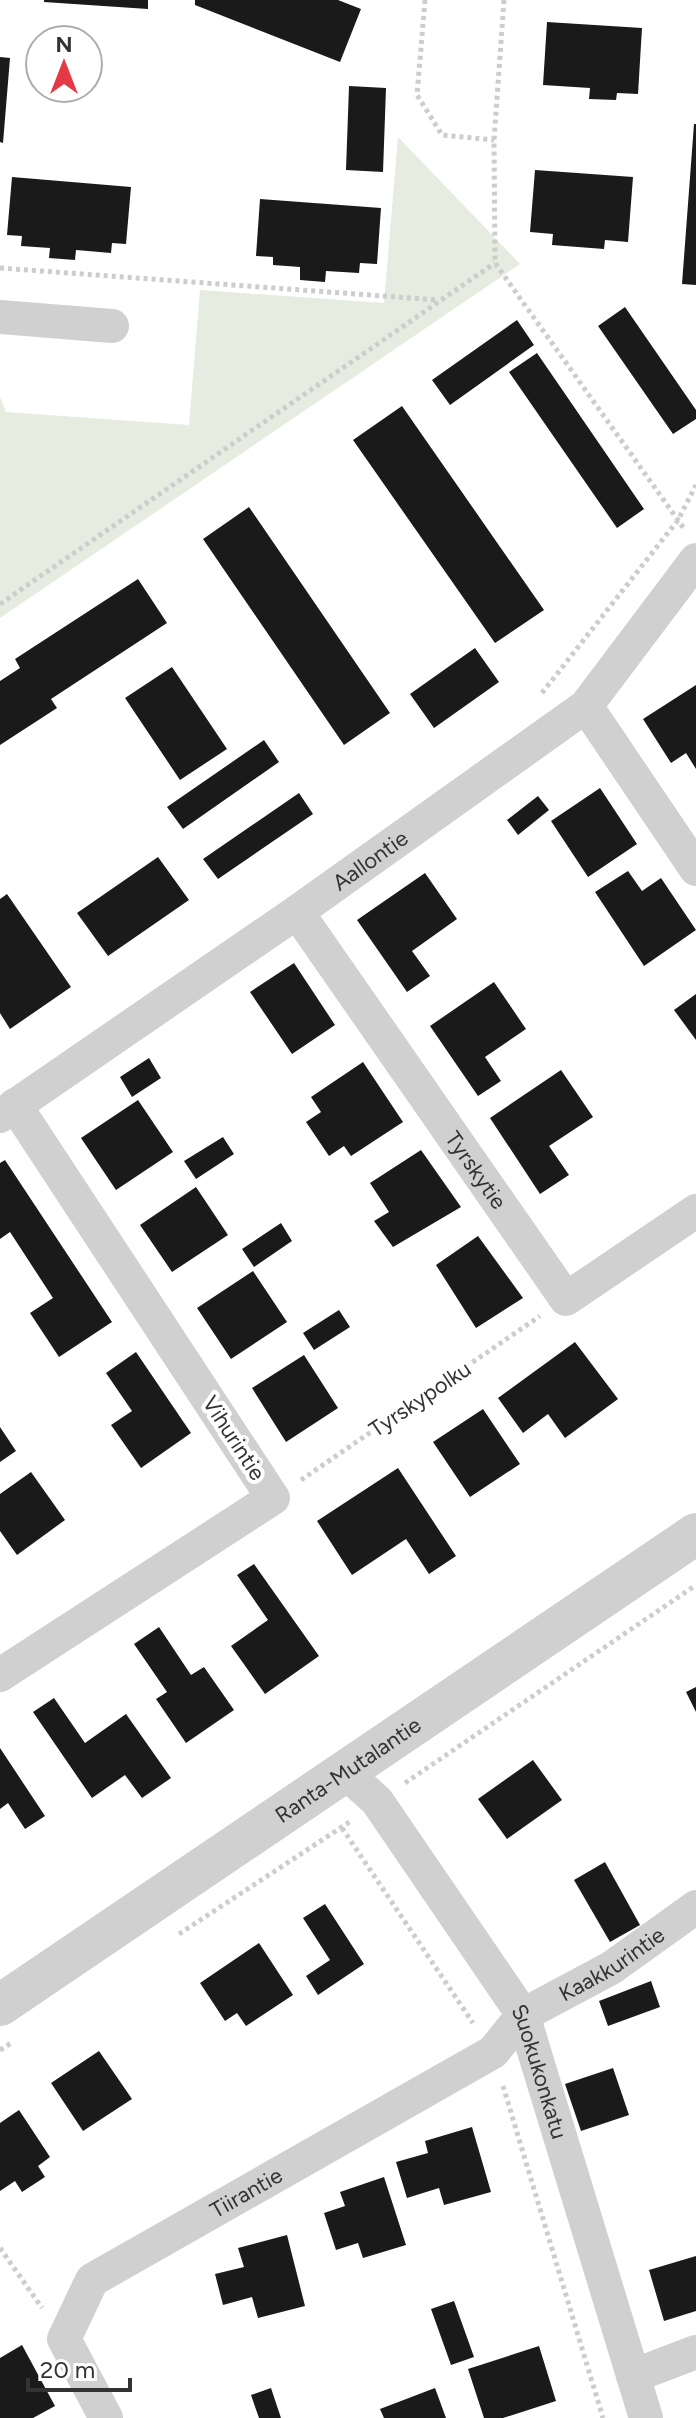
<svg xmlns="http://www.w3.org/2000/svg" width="696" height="2418" viewBox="0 0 696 2418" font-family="Figtree,sans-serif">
<rect width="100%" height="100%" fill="#fff"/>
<path fill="#e6ecdf" d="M398,137L520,264L0,618V397L6,412L189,425L200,290L384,303Z"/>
<path fill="#1a1a1a" d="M44,0H148V9L44,2Z
M195,0H338L361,9L340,62L195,5Z
M547,22L642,28L638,94L617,93L616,100L589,99L590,88L543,85Z
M0,57L10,58L3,143L0,142Z
M349,86L386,88L383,172L346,170Z
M694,124H696V285L682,284Z
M535,170L633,177L628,242L605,240L604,249L552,245L553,234L530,232Z
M12,177L131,187L126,244L112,243L111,253L76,250L75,260L49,258L50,248L21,246L22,236L7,235Z
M260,199L381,208L377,264L360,263L359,273L326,271L325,282L300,280V267L273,265V257L256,256Z
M625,307L696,410V419L673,434L598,326Z
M517,320L534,345L450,405L432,380Z
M537,353L644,509L617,528L509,372Z
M402,406L544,610L495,643L353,440Z
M249,507L390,713L344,745L203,539Z
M138,579L167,623L51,699L57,708L0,745V681L20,668L15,659Z
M475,648L499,682L434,728L410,694Z
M172,667L227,749L180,780L125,698Z
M696,685V769L686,753L671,763L643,719Z
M264,740L279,762L183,829L167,807Z
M600,788L637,844L588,877L551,821Z
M299,793L313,814L218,879L203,859Z
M538,796L549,810L518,835L507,820Z
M158,857L189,900L108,956L77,913Z
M628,871L642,891L661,878L696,930L644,966L595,892Z
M425,873L457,919L412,951L430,976L407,992L357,920Z
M7,894L71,987L10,1029L0,1013V899Z
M294,963L335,1025L292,1054L250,992Z
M494,982L526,1029L485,1057L501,1081L478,1096L430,1026Z
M696,994V1040L674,1010Z
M149,1058L161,1078L132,1097L120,1077Z
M363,1062L403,1122L351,1156L344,1146L329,1156L306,1122L321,1112L311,1097Z
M561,1070L593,1117L549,1146L569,1175L540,1194L490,1118Z
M138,1100L173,1152L116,1190L81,1138Z
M223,1137L234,1154L196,1179L184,1161Z
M421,1150L461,1207L393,1247L374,1221L389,1212L370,1183Z
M5,1160L112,1322L59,1357L30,1313L53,1298L10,1232L0,1239V1163Z
M196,1187L228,1235L172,1272L140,1225Z
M281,1223L292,1241L254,1267L242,1249Z
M478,1236L523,1298L476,1328L436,1265Z
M253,1271L287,1322L231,1359L197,1308Z
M339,1310L350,1327L314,1350L303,1333Z
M575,1342L618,1399L565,1438L548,1414L523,1433L498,1398Z
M136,1352L191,1433L141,1468L111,1425L132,1411L106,1373Z
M304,1355L338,1408L286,1442L252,1388Z
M483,1409L520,1464L470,1497L433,1442Z
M0,1427L16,1451L0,1462Z
M398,1468L456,1556L429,1574L406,1539L352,1575L317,1521Z
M31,1472L65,1520L17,1555L0,1531V1494Z
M254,1564L319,1656L265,1694L231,1646L268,1620L237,1575Z
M159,1627L191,1675L204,1667L234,1710L186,1743L156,1699L167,1692L134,1644Z
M696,1687V1712L686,1692Z
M54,1698L85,1743L126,1714L171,1778L142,1798L125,1775L92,1798L33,1712Z
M0,1748L45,1816L25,1829L8,1803L0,1809Z
M533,1760L562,1800L507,1839L478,1799Z
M605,1862L640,1925L610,1942L574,1880Z
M325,1904L364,1964L318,1995L306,1976L330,1960L303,1918Z
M259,1943L293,1995L246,2026L237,2013L225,2021L200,1983Z
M651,1981L660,2007L608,2026L599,2001Z
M99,2051L132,2099L83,2131L51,2083Z
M613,2068L629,2115L581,2131L565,2084Z
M19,2110L50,2157L38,2166L45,2177L22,2192L15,2181L0,2191V2123Z
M472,2127L491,2192L444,2205L439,2188L407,2198L396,2162L428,2153L425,2141Z
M384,2177L406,2245L363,2258L358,2243L336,2250L324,2213L345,2206L340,2192Z
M287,2235L305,2306L258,2318L252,2297L223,2305L215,2274L244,2267L238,2248Z
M696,2256V2311L664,2321L649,2270Z
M454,2301L474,2357L451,2365L431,2309Z
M22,2345L55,2406L33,2418H0V2358Z
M539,2346L556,2401L503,2418H484L468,2369Z
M271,2388L281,2418H259L251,2395Z
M435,2388L446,2418H384L380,2409Z"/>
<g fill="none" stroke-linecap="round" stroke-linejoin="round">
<path stroke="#cdcdcd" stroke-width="5" stroke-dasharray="4 4" stroke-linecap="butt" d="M425,0L417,95L442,135L494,140
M504,0L494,140L495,263L685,530
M0,268L438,300
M0,604L495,263
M542,693L678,520L696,485
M301,1480L540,1316
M405,1783L696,1585
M342,1828L473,2023
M179,1934L351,1821
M0,2050L13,2042
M503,2086L603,2418
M0,2248L42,2308"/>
<g stroke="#d0d0d0" stroke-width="34">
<path d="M0,317L112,326"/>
<path d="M586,706L696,869"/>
<path id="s1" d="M297,912L566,1299L696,1211"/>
<path id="s2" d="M0,1116L297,912L586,706L696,560"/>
<path d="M0,1675L273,1498L15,1105"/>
<path id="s3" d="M346,1773L377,1801L523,2015L646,2418"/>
<path d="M633,2376L696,2352"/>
<path id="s4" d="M106,2418L64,2339L92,2280L493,2052L523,2015L611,1968L696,1907"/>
</g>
<path stroke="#d0d0d0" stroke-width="42" id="s5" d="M0,2005L696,1534"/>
</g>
<g text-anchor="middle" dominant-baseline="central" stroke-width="8" stroke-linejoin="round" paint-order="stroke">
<g font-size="22" fill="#333" stroke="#fff">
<text stroke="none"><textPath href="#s2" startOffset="450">Aallontie</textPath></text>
<text stroke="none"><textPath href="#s1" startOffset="314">Tyrskytie</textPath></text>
<text transform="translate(420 1399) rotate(-34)">Tyrskypolku</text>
<text transform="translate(234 1438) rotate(57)">Vihurintie</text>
<text stroke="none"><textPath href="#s5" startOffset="420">Ranta-Mutalantie</textPath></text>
<text stroke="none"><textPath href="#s4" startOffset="766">Kaakkurintie</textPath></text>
<text stroke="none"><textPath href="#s3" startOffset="360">Suokukonkatu</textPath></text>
<text stroke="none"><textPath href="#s4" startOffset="332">Tiirantie</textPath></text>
</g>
</g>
<g transform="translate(64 64)"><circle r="38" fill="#ffffff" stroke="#adadad" stroke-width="2"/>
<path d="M0-6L14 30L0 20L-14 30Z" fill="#e63946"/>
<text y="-12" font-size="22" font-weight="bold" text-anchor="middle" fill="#333333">N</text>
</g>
<path d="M28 2378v12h102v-12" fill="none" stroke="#333333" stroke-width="4"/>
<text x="40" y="2378" font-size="24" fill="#333333" stroke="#ffffff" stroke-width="6" paint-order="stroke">20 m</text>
</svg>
